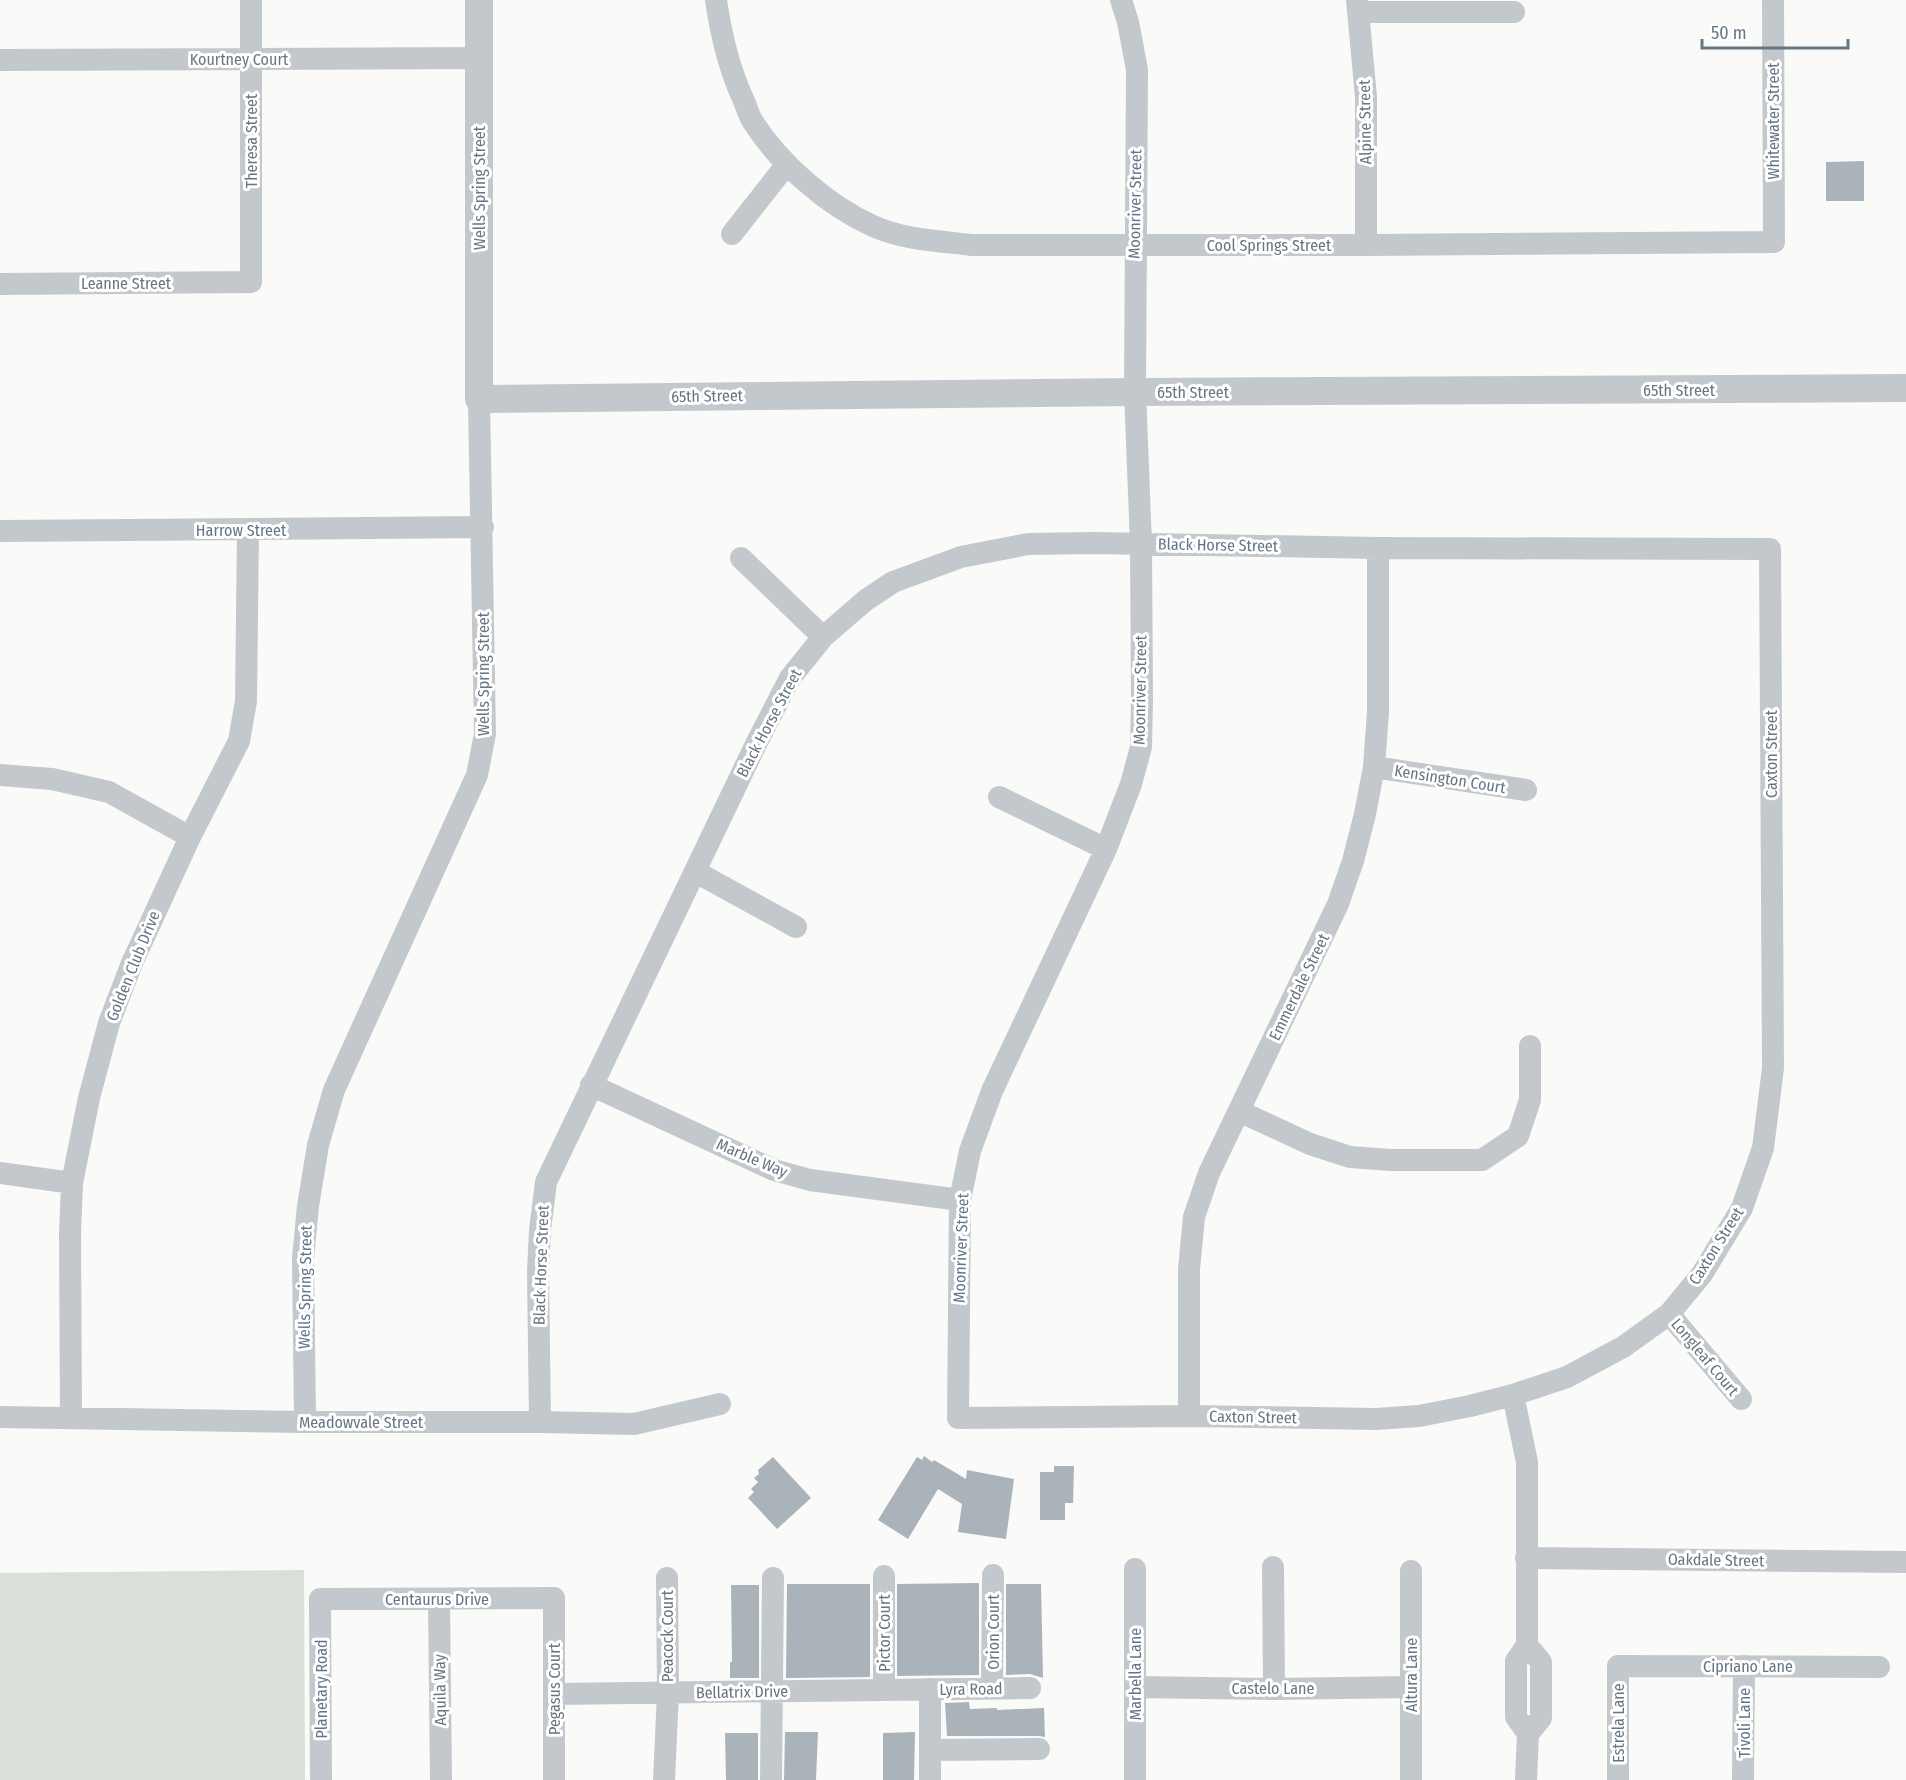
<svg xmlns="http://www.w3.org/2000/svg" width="1906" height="1780" viewBox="0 0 1906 1780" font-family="'Fira Sans Condensed',sans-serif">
<rect width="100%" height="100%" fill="#fafaf8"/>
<path fill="#dadfd7" d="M304,1570L305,1780H0V1573Z"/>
<path fill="#aab3b9" d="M1864,161V201H1826V162Z
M924,1456L932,1462L934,1460L966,1479L967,1470L1014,1479L1006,1539L958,1532L962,1504L938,1489L908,1539L878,1520L917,1457L922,1460Z
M773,1457L811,1498L777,1529L748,1498L754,1492L751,1489L758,1482L754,1478L759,1474L758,1470Z
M1054,1466H1074L1073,1503H1065V1520H1040V1472H1054Z
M979,1583V1675L897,1676V1584Z
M787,1584H870V1677L786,1678Z
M1006,1584H1041L1043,1678L1030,1674L1006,1675Z
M731,1585H759V1678H730V1662H732Z
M969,1702L970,1709L997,1708V1710L1044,1708L1045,1737L1039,1736H947L945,1703Z
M785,1732H818L816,1780H784Z
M915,1732L914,1780H883V1733Z
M725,1733H758V1780H726Z"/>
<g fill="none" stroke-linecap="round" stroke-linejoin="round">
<path stroke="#c3c8cc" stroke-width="22" d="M716,0C721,35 729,69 744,101C747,108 749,116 753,122C780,164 828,206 873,226C904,240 939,241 972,245H1366L1774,242L1773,0
M1357,0L1366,97V245
M1359,12H1514
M0,60L479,58
M732,234L787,164
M0,284L251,282V0
M0,531L483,527
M741,558L823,637
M1374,767L1526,790
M0,775L52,779L109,792L190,837
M999,797L1106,849
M696,872L796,927
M591,1085L774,1170L810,1180L960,1200
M1239,1111L1310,1144L1350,1157L1391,1160H1482L1518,1136L1530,1100V1046
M0,1173L72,1183
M1669,1314L1741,1399
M1513,1395L1527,1462V1645L1516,1661V1717L1528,1734
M1189,1416V1269L1194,1217L1209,1173L1338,904L1353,861L1365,814L1374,767L1378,712V548
M0,1417L305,1422H540L634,1424L720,1404
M71,1418L70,1234L72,1183L89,1098L109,1023L132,963L190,837L239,741L246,701L248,530
M305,1422L303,1258L308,1206L318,1145L334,1090L477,775L485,734L479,399
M540,1422L538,1272L540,1230L546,1182L756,744L790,678L823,637L866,600L893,582L961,557L1028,544L1094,543L1378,548L1770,549L1773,1068L1763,1148L1742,1208L1702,1274L1669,1314L1623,1347L1567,1377L1513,1395L1470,1406L1419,1416L1376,1419L1189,1416L958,1418L960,1200L970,1151L992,1091L1106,849L1131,784L1141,747L1142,700L1141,544L1135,392L1137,70L1128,22L1121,0
M1526,1558L1906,1562
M1273,1567L1274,1689
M1135,1569V1780
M1411,1571V1780
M439,1599L441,1780
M1135,1687L1274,1689L1411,1687
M930,1689V1780
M992,1689L993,1575
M884,1690V1576
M554,1694L1030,1688
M930,1750L1039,1749
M321,1780L320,1599L554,1598V1780
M664,1780L668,1693L667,1578
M771,1780L773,1578
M1526,1780L1528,1734L1541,1718V1662L1527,1645
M1618,1780V1666L1879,1667
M1743,1780L1744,1666"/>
<path stroke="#c3c8cc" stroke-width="28" d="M479,0V399L1135,392L1906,388"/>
</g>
<g text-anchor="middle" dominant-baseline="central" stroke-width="6" stroke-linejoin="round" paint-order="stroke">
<g font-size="16" fill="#657683" stroke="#fff">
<text x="239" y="59">Kourtney Court</text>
<text transform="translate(1773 121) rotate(-90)">Whitewater Street</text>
<text transform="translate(1365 122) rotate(-91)">Alpine Street</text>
<text transform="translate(251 141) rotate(-90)">Theresa Street</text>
<text transform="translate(479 188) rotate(-90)">Wells Spring Street</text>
<text transform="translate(1135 204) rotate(-89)">Moonriver Street</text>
<text x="1269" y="245">Cool Springs Street</text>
<text x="126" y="283">Leanne Street</text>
<text x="1679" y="390">65th Street</text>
<text x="1193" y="392">65th Street</text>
<text transform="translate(707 396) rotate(-1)">65th Street</text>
<text x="241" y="530">Harrow Street</text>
<text transform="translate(1218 545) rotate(1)">Black Horse Street</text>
<text transform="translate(483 674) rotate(-90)">Wells Spring Street</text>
<text transform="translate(1140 690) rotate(-89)">Moonriver Street</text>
<text transform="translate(769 723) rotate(-62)">Black Horse Street</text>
<text transform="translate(1771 754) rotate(-90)">Caxton Street</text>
<text transform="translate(1450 779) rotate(9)">Kensington Court</text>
<text transform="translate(133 966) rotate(-68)">Golden Club Drive</text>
<text transform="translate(1299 987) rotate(-64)">Emmerdale Street</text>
<text transform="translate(752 1158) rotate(23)">Marble Way</text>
<text transform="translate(1716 1246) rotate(-58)">Caxton Street</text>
<text transform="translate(961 1248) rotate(-88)">Moonriver Street</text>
<text transform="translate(541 1265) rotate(-88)">Black Horse Street</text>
<text transform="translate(305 1287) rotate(-89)">Wells Spring Street</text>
<text transform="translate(1705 1357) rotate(50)">Longleaf Court</text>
<text transform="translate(1253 1417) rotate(1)">Caxton Street</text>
<text x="361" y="1422">Meadowvale Street</text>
<text transform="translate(1716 1560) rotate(1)">Oakdale Street</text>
<text x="437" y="1599">Centaurus Drive</text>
<text transform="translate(993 1632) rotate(-90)">Orion Court</text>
<text transform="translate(884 1633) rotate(-90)">Pictor Court</text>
<text transform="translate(667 1636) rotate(-90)">Peacock Court</text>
<text x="1748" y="1666">Cipriano Lane</text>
<text transform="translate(1135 1674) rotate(-90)">Marbella Lane</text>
<text transform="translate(1411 1675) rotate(-90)">Altura Lane</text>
<text x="1273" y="1688">Castelo Lane</text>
<text transform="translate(321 1689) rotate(-90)">Planetary Road</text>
<text transform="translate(554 1689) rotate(-90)">Pegasus Court</text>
<text transform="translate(971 1689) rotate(-1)">Lyra Road</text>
<text transform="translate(440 1690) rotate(-91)">Aquila Way</text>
<text transform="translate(742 1692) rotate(-1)">Bellatrix Drive</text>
<text transform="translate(1618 1723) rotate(-90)">Estrela Lane</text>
<text transform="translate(1744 1723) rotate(-90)">Tivoli Lane</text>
</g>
</g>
<path d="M1702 39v9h146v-9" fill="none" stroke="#657683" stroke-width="3"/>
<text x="1711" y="39" font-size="18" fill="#657683" stroke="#ffffff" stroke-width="4.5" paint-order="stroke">50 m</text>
</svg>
